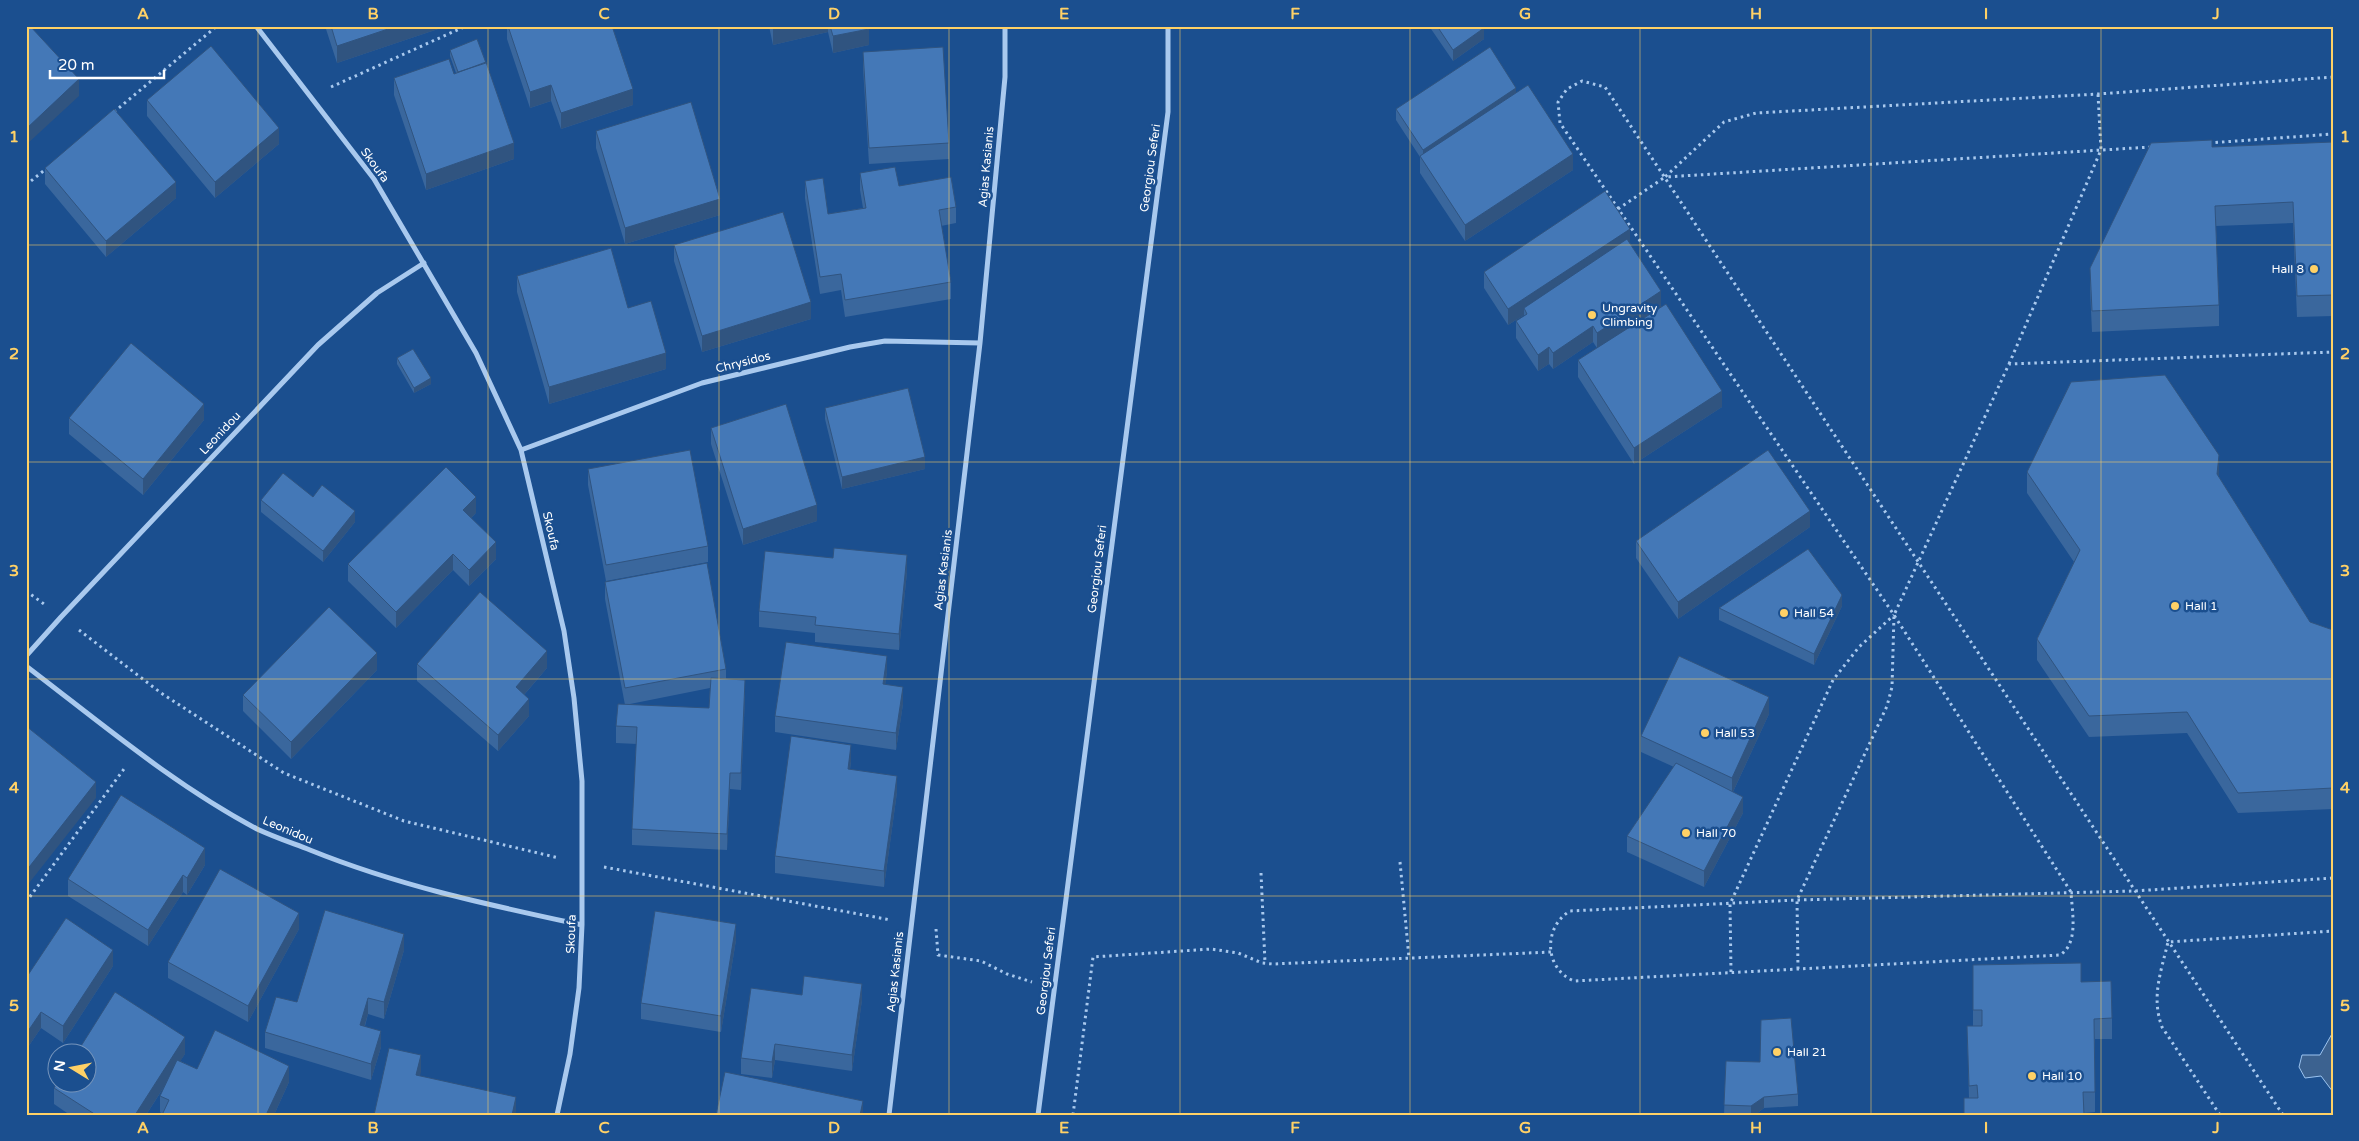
<svg xmlns="http://www.w3.org/2000/svg" width="2359" height="1141" viewBox="0 0 2359 1141" font-family="'Varela Round',sans-serif">
<rect width="100%" height="100%" fill="#1b4f8f"/>
<path fill="#3c6290" stroke="#9cc4f0" d="M2333,1032V1092L2321,1076L2305,1078L2299,1067L2302,1055H2320Z"/>
<g fill="none" stroke-linecap="round" stroke-linejoin="round">
<path stroke="#a9c9ee" stroke-width="3" stroke-dasharray="2.5 4" stroke-linecap="butt" d="M331,87L466,26
M114,112L217,26
M2209,143L2333,134
M2151,147L1665,177L1724,122L1756,113L2098,94L2333,77
M26,185L47,168
M1618,209L1665,177
M2009,364L2101,150L2098,94
M26,591L44,604
M79,630L161,693L284,773L404,821L559,858
M1400,862L1409,958
M604,867L891,920
M1261,873L1265,963
M26,902L124,769
M936,929L938,955L981,961L1007,974L1032,982
M1798,969L1797,900L1887,706L1892,687L1894,615L2009,364L2333,352
M1731,972L1730,904L1833,680L1859,647L1894,615
M1073,1115L1093,957L1211,949L1238,953L1262,963L1273,964L1551,952
M2220,1115L2162,1027C2151,997 2161,972 2168,942L2333,931
M2283,1115L1605,87L1582,81L1567,89L1558,102L1560,123L1894,615L2071,892C2072,912 2079,943 2060,955L1574,981C1544,969 1543,927 1570,911L1797,900L2134,891L2333,878"/>
<path stroke="#a9c9ee" stroke-width="5" d="M256,26L374,179L476,353L521,450L564,631L574,698L582,781V925L579,988L570,1054L557,1115
M521,450L702,383L850,347L885,341L980,343
M26,656L61,617L318,345L377,293L424,263
M26,666C101,723 174,785 257,829C274,837 292,843 310,850C399,886 489,905 582,925
M889,1115L980,343L1005,77V26
M1038,1115L1168,112V26"/>
</g>
<path fill="#3a679d" d="M325,26H438V29L337,63Z
M507,26H612L633,105L561,129L551,101L530,108L507,39Z
M769,26H869V45L833,53L828,32L773,45Z
M941,26H965V28Z
M1429,26H1483L1484,39L1453,61Z
M450,50L486,64L514,159L426,190L394,95V78L454,74L456,73L450,56Z
M863,52L949,143V159L869,164L863,68Z
M1516,93L1573,170L1465,241L1420,173V157L1396,120V109Z
M147,100L279,144L215,198L147,116Z
M596,131L720,215L625,244L596,148Z
M2333,142V316L2297,317L2293,223L2216,226L2219,305V326L2092,332L2090,289V268Z
M45,168L176,198L106,257L45,184Z
M860,173L899,186L956,207V223L941,226L951,282V299L845,317L841,290L820,294L805,198V181L828,214L863,208L860,190Z
M1630,243L1661,307L1722,407L1634,464L1578,377V360L1597,348L1593,342L1553,369L1549,364L1538,371L1516,338V321L1524,317V315L1508,325L1484,288V272Z
M674,245L811,319L702,352L674,261Z
M517,276L666,369L549,404L517,292Z
M397,358L431,384L414,393L397,364Z
M825,408L925,469L842,489L825,419Z
M69,418L204,420L143,495L69,434Z
M711,428L817,521L743,545L711,444Z
M588,469L708,546V562L606,581L588,485Z
M2027,472L2219,477L2310,622L2333,630V809L2238,813L2187,733L2089,737L2037,660V639L2074,562L2027,493Z
M313,497L355,522L323,562L261,512V500Z
M476,513L471,518L496,559L469,586L453,570L396,628L348,581V564Z
M1810,527L1678,619L1636,558V541Z
M907,572L899,650L815,642V633L759,627V611Z
M605,582L726,669V679L745,696L741,790L730,789L727,850L632,845V829L637,744L616,743V726L709,708L710,688L625,705L605,599Z
M1842,606L1814,665L1719,620V608Z
M417,664L547,668L524,695L529,716L498,751L417,681Z
M377,670L291,759L243,711V695Z
M887,672L885,685L903,704L896,750L775,732V716Z
M1769,714L1733,792L1743,813L1704,887L1627,852V836L1674,767L1641,752V736Z
M851,761L850,769L897,792L884,887L775,873V856Z
M205,865L187,895L183,892L148,946L68,896V879Z
M299,929L248,1022L168,978V962Z
M736,940L721,1032L641,1019V1003Z
M404,950L384,1019L368,1014L365,1026L381,1047L371,1080L265,1048V1032L297,1002Z
M1973,965L2081,982L2112,1018V1039H2095V1112L2084,1113L1969,1098L1967,1026H1973Z
M113,966L63,1043L41,1028L26,1050V978Z
M802,995L862,1000L852,1071L775,1060L772,1078L741,1074V1058Z
M185,1054L180,1061L197,1069L289,1082L274,1115H162V1114L160,1112V1096L166,1084L146,1115H70L54,1104V1088Z
M1726,1061L1798,1094V1106L1764,1108L1755,1115H1724Z"/>
<path fill="#305480" d="M397,26H438V29L337,63V46Z
M785,26H828V32L773,45V29Z
M1484,28V39L1453,61V50Z
M869,29V45L833,53V36Z
M79,79V96L26,145V129Z
M551,85V101L530,108V92Z
M1516,88V99L1423,161V150Z
M633,89V105L561,129V113Z
M279,128V144L215,198V182Z
M514,143V159L426,190V174Z
M1573,154V170L1465,241V225Z
M176,182V198L106,257V241Z
M720,199V215L625,244V228Z
M1630,229V245L1524,308V315L1508,325V309Z
M1661,291V307L1597,349V333Z
M811,302V319L702,352V336Z
M1593,326V342L1553,369V353Z
M1549,347V364L1538,371V355Z
M666,353V369L549,404V387Z
M431,378V384L414,393V388Z
M1722,391V407L1634,464V448Z
M204,404V420L143,495V479Z
M2219,455V476L2217,495V474Z
M925,457V469L842,489V477Z
M476,497V513L463,526V510Z
M817,505V521L743,545V529Z
M355,511V522L323,562V551Z
M1810,511V527L1678,619V602Z
M496,542V559L469,586V570Z
M453,554V570L396,628V612Z
M907,555V572L899,650V634Z
M1842,595V606L1814,665V654Z
M547,651V668L516,704V687Z
M377,653V670L291,759V742Z
M887,656V672L883,701V684Z
M745,680V696L741,790V773Z
M903,687V704L896,750V733Z
M1769,697V714L1732,794V778Z
M529,699V716L498,751V735Z
M851,745V761L848,785V769Z
M730,773V789L727,850V834Z
M897,776V792L884,887V871Z
M96,782V798L26,887V871Z
M1743,797V813L1704,887V871Z
M205,848V865L187,895V878Z
M183,875V892L148,946V930Z
M299,913V929L248,1022V1006Z
M736,924V940L721,1032V1016Z
M404,934V950L384,1019V1002Z
M113,950V966L63,1043V1026Z
M862,984V1000L852,1071V1055Z
M368,998V1014L360,1041V1025Z
M41,1012V1028L26,1050V1034Z
M381,1031V1047L371,1080V1064Z
M185,1037V1054L146,1115H135Z
M775,1044V1060L772,1078V1062Z
M421,1055V1072L416,1092V1075Z
M289,1066V1082L274,1115H266Z
M516,1097V1115H512Z
M1764,1097V1108L1755,1115H1751V1106Z
M863,1101V1115H860Z"/>
<path fill="#4478b7" stroke="#305480" d="M26,26H30L79,79L26,129Z
M331,26H397L337,46Z
M508,26H612L633,89L561,113L551,85L530,92Z
M773,26H785L773,29Z
M830,26H869V29L833,36Z
M1437,26H1483L1484,28L1453,50Z
M477,39L486,63L458,72L450,50Z
M211,46L279,128L215,182L147,100Z
M943,47L949,143L869,148L863,52Z
M1490,47L1516,88L1423,150L1396,109Z
M449,59L454,74L486,62L514,143L426,174L394,78Z
M1528,85L1573,154L1465,225L1420,156Z
M691,102L720,199L625,228L596,131Z
M114,109L176,182L106,241L45,168Z
M2212,140V147L2333,142V295L2297,296L2293,202L2215,206L2219,305L2092,311L2090,268L2151,143Z
M895,167L899,186L951,177L956,207L939,210L951,282L845,300L841,274L820,277L805,181L823,178L828,214L866,208L860,173Z
M1605,191L1630,229L1508,309L1484,272Z
M783,212L811,302L702,336L674,245Z
M1627,239L1661,291L1597,333L1593,326L1553,353L1549,347L1538,355L1516,321L1527,314L1524,308Z
M611,248L628,308L651,301L666,353L549,387L517,276Z
M1666,304L1722,391L1634,448L1578,360Z
M131,343L204,404L143,479L69,418Z
M413,349L431,378L414,388L397,358Z
M2165,375L2219,455L2217,474L2310,622L2333,630V788L2238,793L2187,712L2089,716L2037,639L2080,550L2027,472L2071,382Z
M908,388L925,457L842,477L825,408Z
M786,404L817,505L743,529L711,428Z
M690,450L708,546L606,565L588,469Z
M1768,450L1810,511L1678,602L1636,541Z
M446,467L476,497L463,510L496,542L469,570L453,554L396,612L348,564Z
M283,473L313,497L322,485L355,511L323,551L261,500Z
M834,548L907,555L899,634L815,625L816,617L759,611L765,551L833,558Z
M1808,549L1842,595L1814,654L1719,608Z
M707,563L726,669L625,688L605,582Z
M480,592L547,651L516,687L529,699L498,735L417,664Z
M329,607L377,653L291,742L243,695Z
M786,642L887,656L883,684L903,687L896,733L775,716Z
M1679,656L1769,697L1732,778L1641,736Z
M711,678L745,680L741,773H730L727,834L632,829L637,727L616,726L618,704L709,708Z
M26,726L96,782L26,871Z
M791,736L851,745L848,769L897,776L884,871L775,856Z
M1676,763L1743,797L1704,871L1627,836Z
M121,795L205,848L187,878L183,875L148,930L68,879Z
M220,869L299,913L248,1006L168,962Z
M325,910L404,934L384,1002L368,998L360,1025L381,1031L371,1064L265,1032L276,997L297,1002Z
M655,911L736,924L721,1016L641,1003Z
M66,918L113,950L63,1026L41,1012L26,1034V978Z
M2081,963V982L2111,981L2112,1018L2094,1019L2095,1092H2083L2084,1115H1964V1098H1978L1977,1085L1969,1086L1967,1026H1982V1010H1973V965Z
M804,976L862,984L852,1055L775,1044L772,1062L741,1058L751,988L802,995Z
M115,992L185,1037L135,1115H96L54,1088L58,1082V1084H88V1054H76Z
M1791,1018L1798,1094L1764,1097L1751,1106L1724,1105L1726,1061L1760,1062L1761,1020Z
M215,1030L289,1066L266,1115H162L169,1100L160,1096L177,1060L197,1069Z
M389,1048L421,1055L416,1075L516,1097L512,1115H374Z
M725,1072L863,1101L860,1115H716Z"/>
<path fill="none" stroke="#ffd166" stroke-width="1" stroke-opacity="0.55" d="M258,26V1115M488,26V1115M719,26V1115M949,26V1115M1180,26V1115M1410,26V1115M1640,26V1115M1871,26V1115M2101,26V1115M26,245H2333M26,462H2333M26,679H2333M26,896H2333"/>
<g fill="#ffd166" stroke="#1b4f8f" stroke-width="2">
<circle cx="2314" cy="269" r="5"/>
<circle cx="1592" cy="315" r="5"/>
<circle cx="2175" cy="606" r="5"/>
<circle cx="1784" cy="613" r="5"/>
<circle cx="1705" cy="733" r="5"/>
<circle cx="1686" cy="833" r="5"/>
<circle cx="1777" cy="1052" r="5"/>
<circle cx="2032" cy="1076" r="5"/>
</g>
<g text-anchor="middle" dominant-baseline="central" stroke-width="5" stroke-linejoin="round" paint-order="stroke">
<g font-size="12" fill="#fff" stroke="#1b4f8f">
<text transform="translate(375 165) rotate(54)">Skoufa</text>
<text transform="translate(986 167) rotate(-85)">Agias Kasianis</text>
<text transform="translate(1150 168) rotate(-82)">Georgiou Seferi</text>
<text transform="translate(743 362) rotate(-14)">Chrysidos</text>
<text transform="translate(220 433) rotate(-47)">Leonidou</text>
<text transform="translate(551 531) rotate(77)">Skoufa</text>
<text transform="translate(1097 569) rotate(-83)">Georgiou Seferi</text>
<text transform="translate(943 570) rotate(-83)">Agias Kasianis</text>
<text transform="translate(288 830) rotate(23)">Leonidou</text>
<text transform="translate(571 934) rotate(-88)">Skoufa</text>
<text transform="translate(1046 971) rotate(-83)">Georgiou Seferi</text>
<text transform="translate(895 972) rotate(-84)">Agias Kasianis</text>
</g>
<g font-size="12" fill="#fff" stroke="#1b4f8f" text-anchor="start">
<text x="2304" y="269" text-anchor="end">Hall 8</text>
<text x="1602" y="308">Ungravity<tspan x="1602" dy="14">Climbing</tspan></text>
<text x="2185" y="606">Hall 1</text>
<text x="1794" y="613">Hall 54</text>
<text x="1715" y="733">Hall 53</text>
<text x="1696" y="833">Hall 70</text>
<text x="1787" y="1052">Hall 21</text>
<text x="2042" y="1076">Hall 10</text>
</g>
</g>
<rect width="2359" height="1141" fill="none" stroke="#1b4f8f" stroke-width="55"/>
<g transform="translate(72 1068) rotate(280)"><circle r="24" fill="#1b4f8f" stroke="#7695bc"/>
<path d="M0-4L9 19L0 12L-9 19Z" fill="#ffd166"/>
<text y="-8" font-size="14" font-weight="bold" text-anchor="middle" fill="#ffffff">N</text>
</g>
<path d="M50 70v8h114v-8" fill="none" stroke="#ffffff" stroke-width="2.5"/>
<text x="58" y="70" font-size="15" fill="#ffffff" stroke="#1b4f8f" stroke-width="4" paint-order="stroke">20 m</text>
<rect x="28" y="28" width="2304" height="1086" fill="none" stroke="#ffd166" stroke-width="2"/>
<g font-size="16" text-anchor="middle" font-weight="bold" fill="#ffd166">
<text x="143" y="19">A</text>
<text x="373" y="19">B</text>
<text x="604" y="19">C</text>
<text x="834" y="19">D</text>
<text x="1064" y="19">E</text>
<text x="1295" y="19">F</text>
<text x="1525" y="19">G</text>
<text x="1756" y="19">H</text>
<text x="1986" y="19">I</text>
<text x="2216" y="19">J</text>
<text x="14" y="142">1</text>
<text x="2345" y="142">1</text>
<text x="14" y="359">2</text>
<text x="2345" y="359">2</text>
<text x="14" y="576">3</text>
<text x="2345" y="576">3</text>
<text x="14" y="793">4</text>
<text x="2345" y="793">4</text>
<text x="14" y="1011">5</text>
<text x="2345" y="1011">5</text>
<text x="143" y="1133">A</text>
<text x="373" y="1133">B</text>
<text x="604" y="1133">C</text>
<text x="834" y="1133">D</text>
<text x="1064" y="1133">E</text>
<text x="1295" y="1133">F</text>
<text x="1525" y="1133">G</text>
<text x="1756" y="1133">H</text>
<text x="1986" y="1133">I</text>
<text x="2216" y="1133">J</text>
</g>
</svg>
